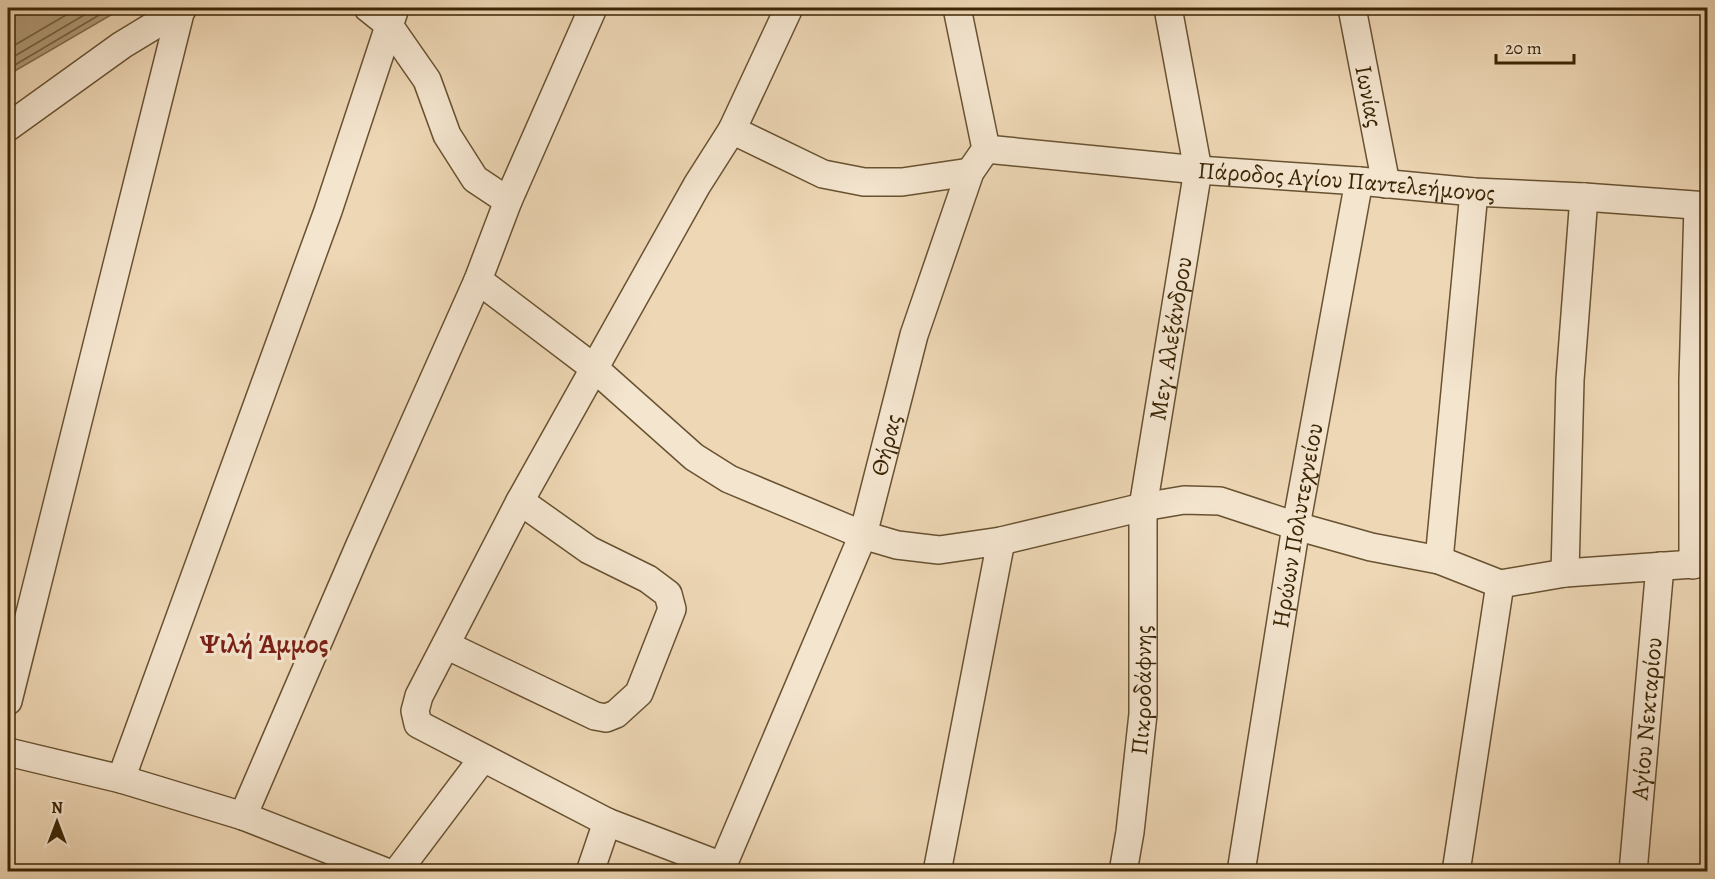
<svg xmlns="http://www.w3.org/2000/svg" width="1715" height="879" viewBox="0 0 1715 879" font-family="Alegreya,serif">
<rect width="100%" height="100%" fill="#eed7b5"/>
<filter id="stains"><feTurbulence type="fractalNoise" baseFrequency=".00333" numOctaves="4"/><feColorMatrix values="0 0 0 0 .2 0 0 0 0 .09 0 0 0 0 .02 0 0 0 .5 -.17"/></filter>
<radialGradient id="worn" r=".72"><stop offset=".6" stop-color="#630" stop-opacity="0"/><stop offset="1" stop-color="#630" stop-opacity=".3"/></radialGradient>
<path fill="#b19b79" stroke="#826c4b" stroke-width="1.5" d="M8,8H123L8,75Z"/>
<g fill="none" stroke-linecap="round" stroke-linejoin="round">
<path stroke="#76603f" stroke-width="1.5" d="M8,49L78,8
M8,60L96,8
M8,69L111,8"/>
<defs>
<g id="minor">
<path d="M368,8L388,24L427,80L447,135L475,179L508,201"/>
<path id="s1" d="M1352,8L1386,184"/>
<path d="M8,127L122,45L183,8"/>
<path d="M732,130L823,174L864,182H902L970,172"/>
<path id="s2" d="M986,149L1198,170L1359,181L1474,192L1584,197L1708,206"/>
<path d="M478,280L594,368L694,457L729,479L863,535L897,545L939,550L1001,541L1143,507L1184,500L1220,501L1296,526L1371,547L1439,560L1500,584L1565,573L1708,563"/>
<path d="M1439,560L1474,192"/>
<path d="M1693,565V380L1698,206"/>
<path d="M1565,573L1570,380L1584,197"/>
<path d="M446,645L595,716L606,718L616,714L639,693L672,609L668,594L648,579L589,550L520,501"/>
<path d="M8,701L181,9"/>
<path d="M8,752L121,779L243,816L386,872"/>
<path d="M121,779L328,211L395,8"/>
<path d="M243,816L359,547L478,280L508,201L593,8"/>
<path d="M722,866L607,822L418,724L415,711L419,696L520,501L697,185L732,130L788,10"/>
<path d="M397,872L483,758"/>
<path d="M590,872L607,822"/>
<path id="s3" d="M720,872L863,535L914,335L970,172L986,149L957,8"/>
<path d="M937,872L1001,541"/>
<path id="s4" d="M1123,872L1130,832L1143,714V507L1198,170L1168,8"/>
<path id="s5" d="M1241,872L1296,526L1359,181"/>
<path d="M1456,872L1500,584"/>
<path id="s6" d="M1633,872L1660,566"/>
</g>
</defs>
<use href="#minor" stroke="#685231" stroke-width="30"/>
<use href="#minor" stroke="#f4e5cf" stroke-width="27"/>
</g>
<g text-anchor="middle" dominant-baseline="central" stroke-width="6" stroke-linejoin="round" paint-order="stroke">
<g font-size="24" fill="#3c2605" stroke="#f4e5cf">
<text stroke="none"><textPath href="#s1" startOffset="90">Ιωνίας</textPath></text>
<text stroke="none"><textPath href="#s2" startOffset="362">Πάροδος Αγίου Παντελεήμονος</textPath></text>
<text stroke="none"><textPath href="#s4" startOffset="537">Μεγ. Αλεξάνδρου</textPath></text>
<text stroke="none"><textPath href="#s3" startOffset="459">Θήρας</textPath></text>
<text stroke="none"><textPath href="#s5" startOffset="351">Ηρώων Πολυτεχνείου</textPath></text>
<text stroke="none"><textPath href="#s4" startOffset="183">Πικροδάφνης</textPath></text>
<text stroke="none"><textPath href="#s6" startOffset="154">Αγίου Νεκταρίου</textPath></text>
</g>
<g font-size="27" font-weight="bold" fill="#7a1f14" stroke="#f4e5cf">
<text x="264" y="644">Ψιλή Άμμος</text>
</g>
</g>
<rect width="1715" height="879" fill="none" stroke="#eed7b5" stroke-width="30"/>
<rect x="9" y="9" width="1697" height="861" fill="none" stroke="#3c2605" stroke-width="3"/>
<rect x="15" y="15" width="1685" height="849" fill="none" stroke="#3c2605" stroke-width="1.5"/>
<g transform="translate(57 822)" stroke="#f4e5cf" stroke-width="4.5" paint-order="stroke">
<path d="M0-4.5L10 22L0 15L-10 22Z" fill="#3c2605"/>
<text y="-9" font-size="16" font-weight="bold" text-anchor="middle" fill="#3c2605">N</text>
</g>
<path d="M1496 54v9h78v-9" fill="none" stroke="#3c2605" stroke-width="3"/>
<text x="1505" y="54" font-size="18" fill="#3c2605" stroke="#f4e5cf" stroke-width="4.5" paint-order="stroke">20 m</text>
<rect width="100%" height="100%" filter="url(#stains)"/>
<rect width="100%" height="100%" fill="url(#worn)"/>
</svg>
